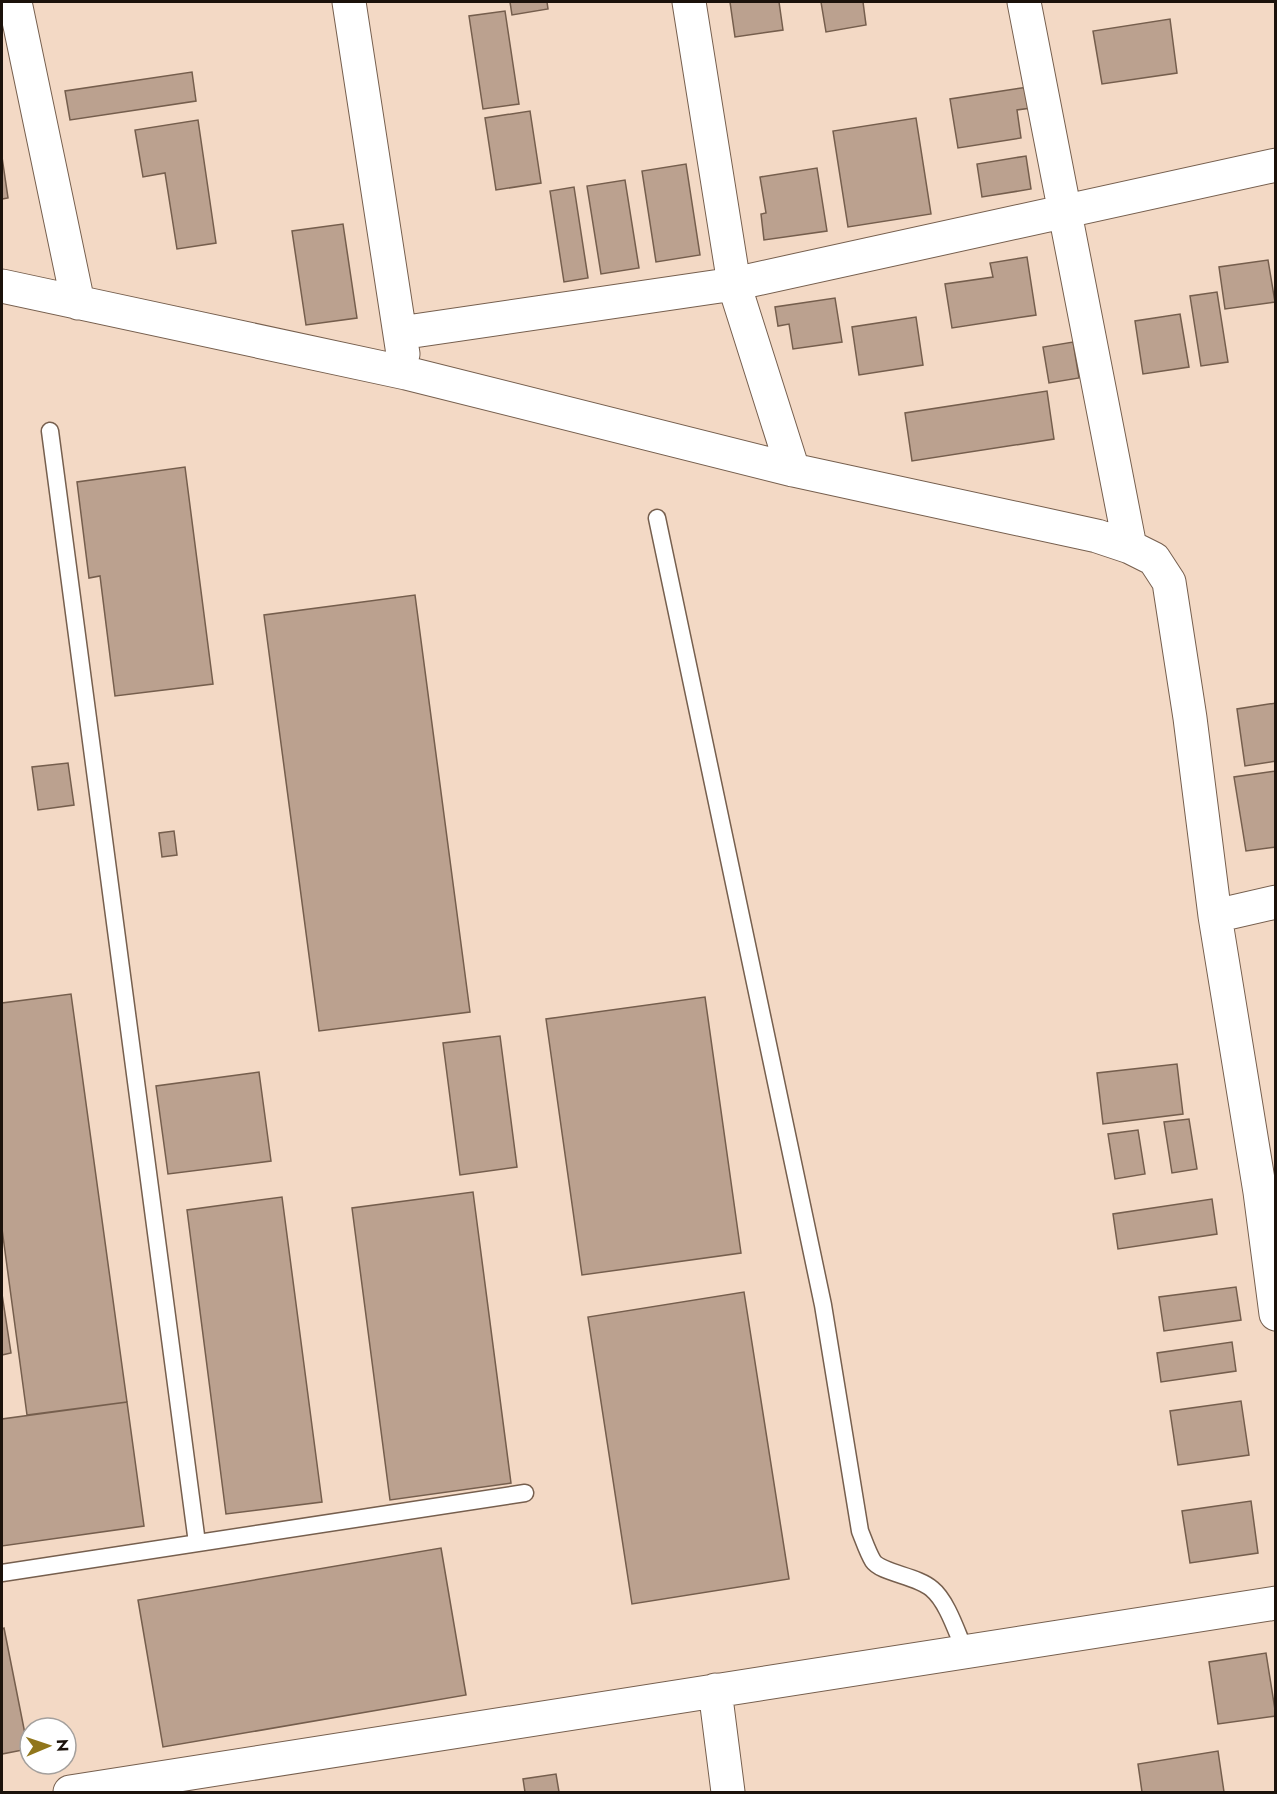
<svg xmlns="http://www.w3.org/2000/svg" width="1277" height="1794" viewBox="0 0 1277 1794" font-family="Jost,sans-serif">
<rect width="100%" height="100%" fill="#f3d9c5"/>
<path fill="#bba18f" stroke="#755e4d" stroke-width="1.5" d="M510,2H547L548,9L512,15Z
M730,2H779L783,30L735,37Z
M821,2H863L866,25L826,32Z
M505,11L519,104L483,109L469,16Z
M1170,19L1177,73L1102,84L1093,31Z
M192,72L196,101L70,120L65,91Z
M1028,87L1031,108L1017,110L1021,138L958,148L950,99Z
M530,111L541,183L496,190L485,118Z
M916,118L931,214L848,227L833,131Z
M198,120L216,243L177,249L165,173L143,177L135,130Z
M1026,156L1031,189L982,197L977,164Z
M2,157L8,198L2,199Z
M686,164L700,255L656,262L642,171Z
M817,168L827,231L764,240L761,214L766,213L760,177Z
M625,180L639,268L601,274L587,186Z
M574,187L588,278L564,282L550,191Z
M343,224L357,318L306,325L292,231Z
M1027,257L1036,315L952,328L945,284L993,277L990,263Z
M1268,260L1275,302L1225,309L1219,267Z
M1217,292L1228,362L1201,366L1190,296Z
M835,298L842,342L793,349L789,324L778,326L775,307Z
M1180,314L1189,367L1143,374L1135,321Z
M916,317L923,365L859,375L852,327Z
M1073,342L1079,378L1049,383L1043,347Z
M1047,391L1054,439L912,461L905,413Z
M185,467L213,684L115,696L100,576L89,578L77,482Z
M415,595L470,1012L319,1031L264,615Z
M1276,703V761L1245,766L1237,709Z
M68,763L74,805L38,810L32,767Z
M1276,771V847L1246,851L1234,777Z
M174,831L177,855L162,857L159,833Z
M71,994L127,1402L27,1415L2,1229V1003Z
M705,997L741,1253L582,1275L546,1019Z
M500,1036L517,1167L460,1175L443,1043Z
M1177,1064L1183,1114L1103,1124L1097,1073Z
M259,1072L271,1161L168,1174L156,1086Z
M1189,1119L1197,1169L1172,1173L1164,1122Z
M1138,1130L1145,1174L1115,1179L1108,1134Z
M473,1192L511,1483L390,1500L352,1208Z
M282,1197L322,1502L226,1514L187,1210Z
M1212,1199L1217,1234L1118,1249L1113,1214Z
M1236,1287L1241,1320L1164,1331L1159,1297Z
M744,1292L789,1579L632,1604L588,1317Z
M2,1294L11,1353L2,1355Z
M1232,1342L1236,1371L1161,1382L1157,1353Z
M1241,1401L1249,1455L1178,1465L1170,1411Z
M127,1402L144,1526L2,1546V1419Z
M1251,1501L1258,1553L1190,1563L1182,1511Z
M441,1548L466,1695L163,1747L138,1600Z
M4,1628L28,1749L2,1754V1629Z
M1266,1653L1276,1716L1218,1724L1209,1662Z
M1218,1751L1224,1792H1142L1138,1764Z
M556,1774L559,1792H525L523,1779Z"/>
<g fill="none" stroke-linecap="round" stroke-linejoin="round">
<defs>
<path id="lane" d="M50,431L197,1543
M657,518L823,1305L860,1531C864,1541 868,1553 873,1561C881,1573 918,1576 932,1589C947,1601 957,1633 965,1651
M2,1573L525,1493"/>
<path id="street" d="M15,2L78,303
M349,2L403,354
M689,2L734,284L793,470
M1024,2L1130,547
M2,286L406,373L793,470L1097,536L1130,547L1154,559L1169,582L1190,718L1215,916L1260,1192L1276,1314
M400,333L734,284L1276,165
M1215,916L1276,902
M715,1690L728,1792
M70,1792L1276,1603"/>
</defs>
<use href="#lane" stroke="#765f4e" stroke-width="19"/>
<use href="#street" stroke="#765f4e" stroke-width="35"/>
<use href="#lane" stroke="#fff" stroke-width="16"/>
<use href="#street" stroke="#fff" stroke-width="33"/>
</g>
<rect width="1277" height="1794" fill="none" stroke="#1b120b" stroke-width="6"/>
<g transform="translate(48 1746) rotate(88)"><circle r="28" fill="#ffffff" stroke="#a4a09d" stroke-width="1.5"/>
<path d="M0-4.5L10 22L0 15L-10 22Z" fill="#91761b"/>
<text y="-9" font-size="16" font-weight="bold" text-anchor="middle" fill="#1b120b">N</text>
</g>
</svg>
